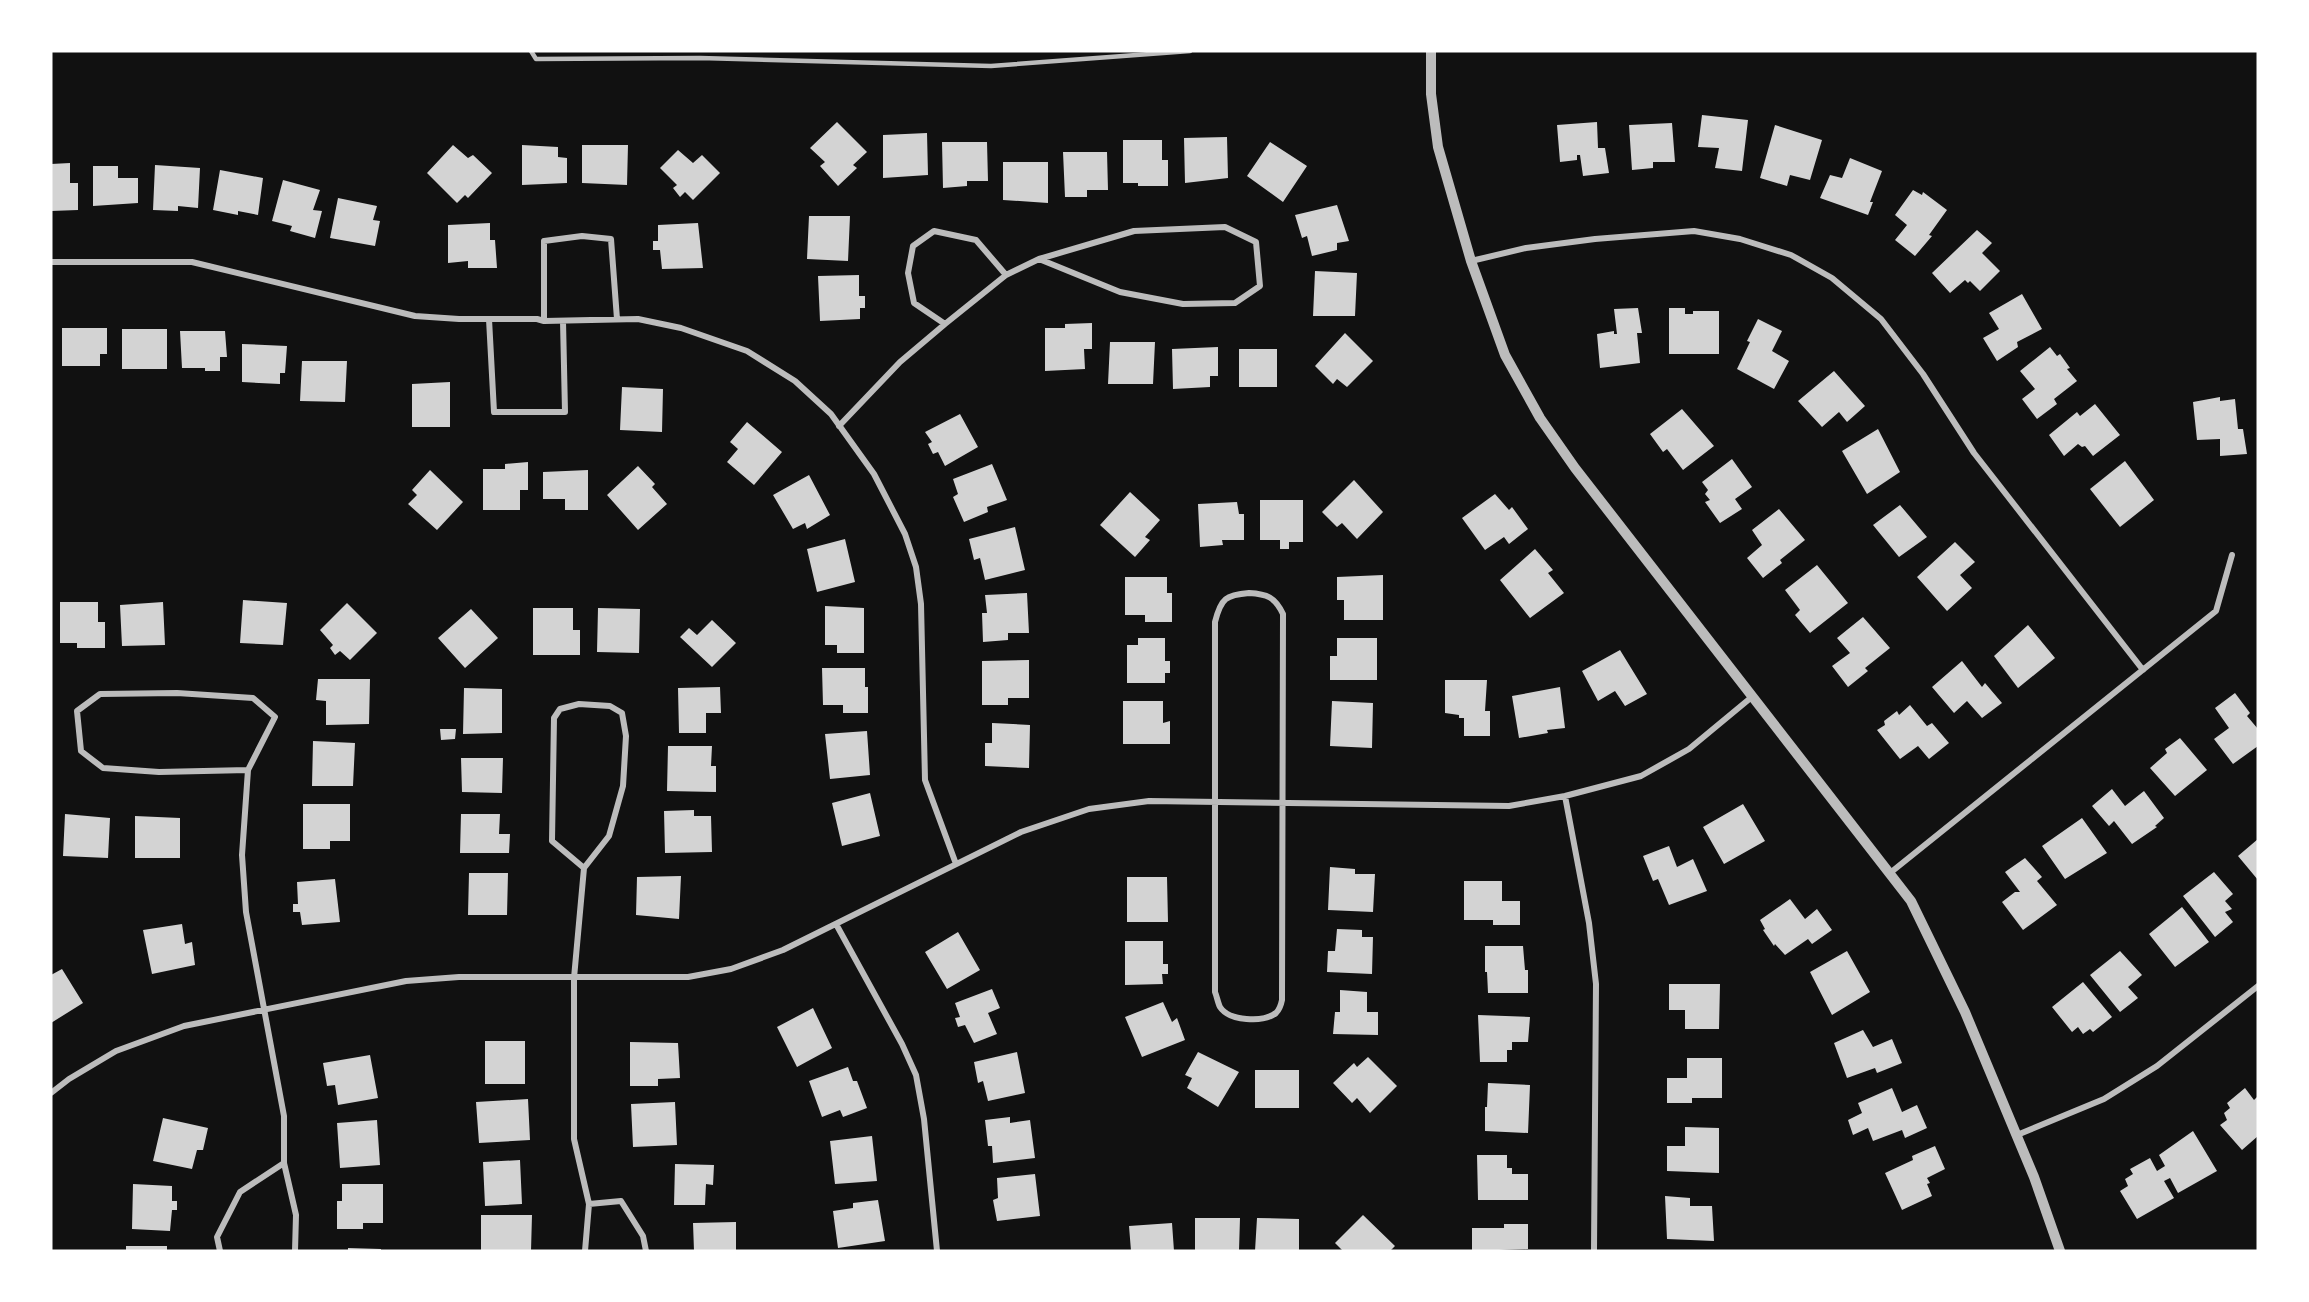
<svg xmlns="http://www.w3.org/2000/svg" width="2309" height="1302" viewBox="0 0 2309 1302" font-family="'IBM Plex Sans',sans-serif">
<rect width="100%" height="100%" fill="#111"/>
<path fill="#d3d3d3" d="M1702,115L1748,120L1742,171L1715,168L1719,148L1698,147Z
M837,122L867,152L853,165L857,168L838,186L820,166L825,162L810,148Z
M1597,122L1598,148H1605L1609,173L1583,176L1580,155H1577V160L1560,162L1557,125Z
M1672,123L1675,162H1653V168L1632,170L1629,125Z
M1775,125L1822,140L1810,180L1790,175L1787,186L1760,178Z
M927,133L928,175L883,178V135Z
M1227,137L1228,178L1185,183L1184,138Z
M1123,140H1162V160H1168V186H1138V183H1123Z
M942,142H987L988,181H967V186L943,188Z
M1270,142L1307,166L1283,202L1247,176Z
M453,145L468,158L473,155L492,173L468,198L465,195L457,203L427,173Z
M522,145L558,147V157L567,158V183L522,185Z
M582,145H628L627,185L582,183Z
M678,150L693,163L702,155L720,173L693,200L685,192L680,197L673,188L677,185L660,168Z
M1063,152H1107L1108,190H1087V197H1065Z
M1850,158L1882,171L1870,202H1873L1868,215L1820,198L1830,175L1842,178Z
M1003,162H1048V203L1003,200Z
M70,163V183H78V210L51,211V164Z
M155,165L200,168L198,208L178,206V211L153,210Z
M93,166H118V178H138V203L93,206Z
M220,170L263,178L258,215L238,211V215L213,210Z
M283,180L320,190L313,210L322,211L315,238L290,231L292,226L272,221Z
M1913,190L1922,195L1923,192L1947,210L1929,235L1932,236L1915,256L1895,240L1907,225L1895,215Z
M338,198L377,206L373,220L380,221L375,246L330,238Z
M1337,205L1349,241L1337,243V250L1312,256L1307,236L1302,238L1295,215Z
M809,216H850L848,261L807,259Z
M490,223V240H495L497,268H468V261L448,263V225Z
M698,223L703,268L662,269L660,250H653V241H658V225Z
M1977,230L1992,243L1982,253L2000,271L1980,291L1970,281L1968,283L1965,280L1950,293L1932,273Z
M1315,271L1357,273L1355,316H1313Z
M859,275V296H865V308H860V319L820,321L818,276Z
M2022,294L2042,329L2017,342L2018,347L1997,361L1983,338L1999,329L1989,313Z
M1638,308L1642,333H1637L1640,363L1600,368L1597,334L1614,331V334H1617L1614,309Z
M1669,308H1685V314H1693V311H1719V354H1669Z
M1758,319L1782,331L1772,351L1789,361L1774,389L1737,369L1750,342L1747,341Z
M1092,323V349H1084L1085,369L1045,371V328H1065V324Z
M62,328H107V354H100V366H62Z
M122,329H167V369H122Z
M180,331H225L227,357H220V371H205V368H182Z
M1345,333L1373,361L1347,387L1337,379L1333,384L1315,366Z
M1110,342H1155L1153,384H1108Z
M242,344L287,346L285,373H280V384L242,382Z
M1218,347V376H1210V387L1173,389L1172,349Z
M2050,347L2057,356L2060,354L2070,368L2067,369L2077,381L2054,399L2057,404L2037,419L2022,399L2035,389L2020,371Z
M1239,349H1277V387H1239Z
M302,361H347L345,402L300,401Z
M1834,371L1865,406L1847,422L1839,412L1822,427L1798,401Z
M450,382V427H412V384Z
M622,387L663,389L662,432L620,430Z
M2220,397V401L2235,399L2238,429H2243L2247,454L2220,456V439L2197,440L2193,402Z
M2095,404L2120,435L2093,456L2085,446L2082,447L2078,444L2064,456L2049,435L2077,412L2080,416Z
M1682,409L1714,446L1683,470L1667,449L1663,452L1650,434Z
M960,414L978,447L945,466L938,452L933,454L928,444L932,442L925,432Z
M747,422L782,452L754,485L727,462L738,449L730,442Z
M1878,429L1900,472L1867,494L1842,451Z
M1732,459L1752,487L1735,499L1742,509L1720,523L1705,502L1710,500L1705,494L1708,490L1702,482Z
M2125,461L2154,500L2120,527L2090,489Z
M528,462V490H520V510H483V469H505V464Z
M992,464L1007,500L987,507L988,512L964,522L953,497L958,494L953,479Z
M638,466L655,484L652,487L667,504L638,530L607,495Z
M430,470L463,502L437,530L408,504L417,495L412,490Z
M588,470V510H565V499H543V472Z
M809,475L830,515L807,529L805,523L793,529L773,495Z
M1354,480L1383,512L1357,539L1342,523L1337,527L1322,512Z
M1130,492L1160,520L1145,537L1150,540L1135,557L1100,525Z
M1495,494L1509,510L1512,507L1528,529L1509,544L1504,537L1485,550L1462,518Z
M1260,500H1303V542H1289V549H1280V540H1260Z
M1237,502L1239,514H1244V540H1222L1223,545L1200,547L1198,504Z
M1900,505L1927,537L1899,557L1873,525Z
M1779,509L1805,540L1780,560L1782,563L1763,578L1747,558L1762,545L1752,530Z
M1015,527L1025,570L985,580L980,558L974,560L969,539Z
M845,539L855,582L817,592L807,549Z
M1955,542L1975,562L1960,575L1972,588L1947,611L1917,577Z
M1535,549L1553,570L1548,573L1564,593L1530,618L1500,580Z
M1817,565L1848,603L1810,633L1795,615L1800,610L1785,590Z
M1383,575V620H1344V600H1337V577Z
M1125,577H1167V593H1172V622H1145V615H1125Z
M1027,593L1029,633H1008V640L983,642L982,613H987L985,595Z
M243,600L287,603L283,645L240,643Z
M60,602H98V622H105V648H77V643H60Z
M163,602L165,645L122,646L120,605Z
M347,603L377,633L350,660L340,651L335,655L330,648L333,645L320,630Z
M825,606L864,608V653H837V645H825Z
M533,608H573V630H580V655H533Z
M598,608L640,609L639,653L597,652Z
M471,609L498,638L465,668L438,638Z
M1863,617L1890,648L1865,668L1868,671L1848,687L1832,666L1850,653L1837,638Z
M712,620L736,643L712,667L680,637L689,628L697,635Z
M2028,625L2055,658L2018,688L1994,656Z
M1138,638H1165V661H1170V673H1165V683H1127V645H1138Z
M1337,638H1377V680H1330V656H1337Z
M1620,650L1647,694L1625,706L1615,691L1598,701L1582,671Z
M1029,660V698H1008V705H982V661Z
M1962,661L1982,687L1985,683L2002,703L1982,718L1967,701L1954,713L1932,687Z
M822,668H865V687H868V713H843V705H823Z
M318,679H370L369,724L326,725V701L316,700Z
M1445,680H1487L1485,711H1490V736H1464V718H1459V715L1445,713Z
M720,687L721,713H706V733H679L678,688Z
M1560,687L1565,728L1547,730L1548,733L1519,738L1512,696Z
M464,688L502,689V733L463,734Z
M2235,693L2250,713L2247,716L2258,729V746L2233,764L2214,739L2229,728L2215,708Z
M1123,701H1163V723L1170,721V744H1123Z
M1332,701L1373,703L1372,748L1330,746Z
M1910,705L1927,726L1932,723L1949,743L1929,759L1918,746L1900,759L1877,730L1885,725L1884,721L1897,711L1899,715Z
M992,723L1030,725L1029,768L985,766V743H992Z
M440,729H456L455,739L441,740Z
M867,731L870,775L830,779L825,734Z
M2180,738L2207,770L2175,796L2150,768L2167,753L2165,749Z
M313,741L355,743L353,786H312Z
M668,746H712L711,766H716V792L667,791Z
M461,758H503L502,793L462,792Z
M2112,789L2125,806L2144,791L2164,818L2155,826L2157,827L2132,844L2114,821L2109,826L2092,806Z
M870,793L880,836L842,846L832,803Z
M303,804H350V841H330V849H303Z
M1743,804L1765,841L1724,864L1703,827Z
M694,810V816H711L712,852L665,853L664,811Z
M65,814L110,818L108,858L63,856Z
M461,814H500L499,834H510L509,853H460Z
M135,816L180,818V858H135Z
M2082,818L2107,853L2065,879L2042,846Z
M2258,839V880L2238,856Z
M1669,846L1677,867L1693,859L1707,891L1669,905L1658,879L1653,881L1643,856Z
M2025,858L2042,877L2037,881L2057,905L2023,930L2002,902L2015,892H2020L2005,872Z
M1330,867L1355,869V874H1375L1373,912L1328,910Z
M2214,872L2233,894L2225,901L2232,909L2225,912L2233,922L2215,937L2183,896Z
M469,873H508L507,915H468Z
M681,876L679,919L636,915L637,877Z
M1127,877H1167L1168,922H1127Z
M335,879L340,922L302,925L300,912H293V904H298L297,882Z
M1464,881H1502V901H1520V925H1493V920H1464Z
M1790,899L1805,919L1817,909L1832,930L1812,944L1808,939L1785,955L1775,944L1774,946L1763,930L1765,929L1760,920Z
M2182,907L2209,942L2175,967L2149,934Z
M182,924L185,944L192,942L195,965L152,974L143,930Z
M1337,929L1362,930V937H1373L1372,974L1327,972L1328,951H1335Z
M958,932L980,970L947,989L925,952Z
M1125,941H1163V964H1168V974H1162L1163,984L1125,985Z
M1485,946H1523L1525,970H1528V993H1488L1487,972H1485Z
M1847,951L1870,992L1832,1015L1810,972Z
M2120,951L2142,975L2128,987L2138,998L2120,1012L2090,975Z
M62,969L83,1003L51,1023V975Z
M2083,982L2112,1017L2093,1032L2090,1029L2083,1034L2078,1027L2072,1032L2052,1007Z
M1669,984H1720L1719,1029H1685V1010H1669Z
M992,989L1000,1008L988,1013L997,1034L974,1043L965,1025L958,1027L955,1018L960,1017L955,1003Z
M1340,990L1367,992V1012H1378V1035L1333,1034L1335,1012H1340Z
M1163,1002L1172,1022L1177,1018L1185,1040L1142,1057L1125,1017Z
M813,1008L832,1048L797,1067L777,1027Z
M1478,1015L1530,1017L1528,1042H1512V1050H1507V1062H1480Z
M1863,1030L1873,1047L1892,1039L1902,1063L1877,1073L1875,1068L1847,1078L1834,1043Z
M485,1041H525V1084H485Z
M630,1042L678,1043L680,1078L658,1079V1086H630Z
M1017,1052L1025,1093L988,1101L983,1081L978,1083L974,1062Z
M1198,1052L1239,1072L1218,1107L1187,1088L1192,1078L1185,1075Z
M370,1055L378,1098L338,1105L335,1085L327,1086L323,1063Z
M1368,1057L1397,1086L1370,1113L1357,1098L1352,1103L1333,1083L1354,1063L1357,1067Z
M1687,1058H1722V1098H1692V1103H1667V1078H1687Z
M848,1067L853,1081H857L867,1108L843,1117L840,1110L822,1117L809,1081Z
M1255,1070H1299V1108H1255Z
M1488,1083L1530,1085L1528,1133L1485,1131V1107H1487Z
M1892,1088L1902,1112L1917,1105L1927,1128L1905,1138L1902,1130L1873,1141L1868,1128L1853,1135L1848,1120L1862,1113L1858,1103Z
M2245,1088L2254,1100L2258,1096V1136L2242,1150L2220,1125L2227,1120L2224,1113L2230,1108L2227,1103Z
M528,1099L530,1140L479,1143L476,1102Z
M675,1102L677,1145L633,1147L631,1104Z
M1010,1117V1123L1030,1120L1035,1158L993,1163L992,1146H988L985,1120Z
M163,1118L208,1128L203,1150H197L192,1169L153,1161Z
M377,1120L380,1165L340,1168L337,1123Z
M1685,1127L1719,1128V1173L1667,1171V1146H1685Z
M2193,1131L2217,1171L2178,1193L2170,1178L2164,1181L2174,1198L2137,1219L2120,1191L2128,1186L2125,1179L2133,1174L2130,1169L2150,1158L2157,1171L2165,1166L2159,1155Z
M872,1136L877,1181L835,1184L830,1141Z
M1935,1146L1945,1169L1927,1178L1930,1183L1927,1184L1932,1196L1902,1210L1885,1173L1913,1160L1912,1156Z
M1477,1155H1507V1168H1512V1174H1528V1200H1478Z
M520,1160L522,1204L485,1206L483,1162Z
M675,1164L714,1165L713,1185L706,1184L705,1205H674Z
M1035,1174L1040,1216L997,1221L993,1200L998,1198L997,1178Z
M133,1184L172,1186V1201H177V1210H172L170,1231L132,1229Z
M342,1184H383V1223H363V1229H337V1201H342Z
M1665,1196L1690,1198V1206H1712L1714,1241L1667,1239Z
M878,1200L885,1241L838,1248L833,1211L853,1208V1203Z
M481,1215H532L531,1251H481Z
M1363,1215L1395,1246L1390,1251H1343L1335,1243Z
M1195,1218H1240L1239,1251H1195Z
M1257,1218L1299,1219V1251H1255Z
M736,1222V1251H694L693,1223Z
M1172,1223L1174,1251H1131L1129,1226Z
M1504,1224H1528V1249L1472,1251V1228H1504Z
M126,1246H167V1251H126Z
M348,1248L381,1249V1251H348Z"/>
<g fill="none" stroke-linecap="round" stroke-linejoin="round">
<path stroke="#bcbcbc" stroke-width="4.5" d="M531,51L536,59L700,58L991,66L1190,51"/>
<path stroke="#bcbcbc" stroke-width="6" d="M1471,261L1526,248L1595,239L1694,231L1740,239L1791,255L1832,278L1881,319L1923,374L1974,453L2143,670
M51,262H192L415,316L459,319H537L544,321L638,319L681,328L747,351L795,381L831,414L874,474L905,534L916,567L921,604L925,780L956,864
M489,319L494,412H565L563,321
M544,321V241L582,236L611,239L617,319
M945,324L914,303L908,273L913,246L934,231L976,240L1006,275
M839,426L900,362L945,324L1006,275L1039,259L1134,231L1225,227L1256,242L1260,286L1235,303L1183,304L1120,292L1039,259
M1249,593C1267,594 1275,597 1283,614L1282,1000C1281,1005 1279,1010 1276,1013C1263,1023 1229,1021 1220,1007C1218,1003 1217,997 1215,992V622C1221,598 1226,595 1249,593Z
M579,704L610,706L622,713L626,736L623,786L609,836L584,868L552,841L554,718L560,709Z
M248,770L275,717L253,698L177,693L100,694L77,711L81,751L103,768L159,772L248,770L242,855L246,912L284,1116V1163L296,1215L295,1251
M1565,796L1589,923L1596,984L1594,1251
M584,868L574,978V1139L589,1204L585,1251
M1890,873L2216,611L2232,555
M836,924L902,1044L916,1075L924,1119L937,1251
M51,1093L69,1079L116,1051L184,1026L406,981L459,977H688L731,969L783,950L1021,832L1089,809L1149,801L1509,806L1565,796L1641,776L1689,749L1753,696
M2017,1135L2104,1099L2157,1066L2258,986
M589,1204L621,1201L643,1236L646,1251
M220,1251L217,1237L240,1192L284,1163"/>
<path stroke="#bcbcbc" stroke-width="10" d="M1431,51V94L1438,147L1471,261L1505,355L1540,418L1575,468L1911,901L1965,1012L2034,1177L2060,1251"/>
</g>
<rect width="2309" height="1302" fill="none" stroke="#ffffff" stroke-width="105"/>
</svg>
